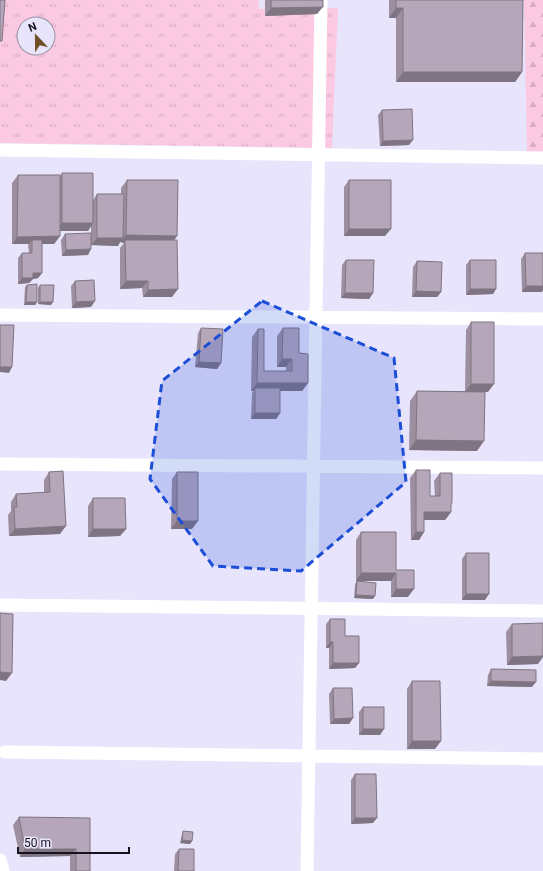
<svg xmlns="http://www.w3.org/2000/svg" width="543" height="871" viewBox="0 0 543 871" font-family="Roboto,sans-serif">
<defs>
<pattern id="grass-tufts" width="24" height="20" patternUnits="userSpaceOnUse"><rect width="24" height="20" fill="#fcc9e2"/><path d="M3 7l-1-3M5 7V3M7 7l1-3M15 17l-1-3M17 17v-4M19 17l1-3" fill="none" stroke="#d7acc1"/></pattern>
<pattern id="forest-firs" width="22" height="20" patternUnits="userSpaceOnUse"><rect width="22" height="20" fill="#fcc9e2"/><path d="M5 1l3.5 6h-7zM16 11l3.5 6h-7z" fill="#d7acc1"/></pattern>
</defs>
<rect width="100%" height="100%" fill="#e8e4fc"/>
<path fill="url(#grass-tufts)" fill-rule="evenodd" d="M3,0H258L259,9L338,8L332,148L0,143V27ZM24,24H48V48H24Z"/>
<path fill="url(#forest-firs)" d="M524,0H543V152H527Z"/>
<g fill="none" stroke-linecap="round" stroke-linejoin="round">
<path stroke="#fff" stroke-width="13" d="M0,150L543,158
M0,315L543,319
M0,464L543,468
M0,605L543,611
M5,752L543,759
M0,860L3,871
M307,871L321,0"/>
</g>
<path fill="#9d8f9f" d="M265,0H323L317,14L265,16Z
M389,0H523L522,72L515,82H396V18H389Z
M382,110L409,145L380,146L378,115Z
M62,173L93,200L97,194H121V188L127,180L177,236L174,240L172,297H143L142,288L120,289V248L124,243L120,242L118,246L91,245L88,255L62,256L61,240L65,234L91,243V226L88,231H60V236L54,244H42V273L38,278L33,279L29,283L18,284V258L22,253H29L28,245L29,244H12V183L18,175L60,176Z
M349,180L385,236H344V187Z
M525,253L542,292H522L521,259Z
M346,260L373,293L369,299L341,298L342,265Z
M470,260L496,289L493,294L466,295V265Z
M417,261L441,292L437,297H412L413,267Z
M75,281L91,307L72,308L71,286Z
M27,285L37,302L35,305H24L25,287Z
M40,285L51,305L38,304V288Z
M471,322L488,392H485L477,451L409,450L410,401L417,391H465L466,330Z
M201,328L221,363L217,369L195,367L198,333Z
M283,328L299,353L308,383L302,391H280V413L276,419H251L252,393L253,391H251L252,337L258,329L264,371H286V367H277V336Z
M416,470L430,496H435L434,481L440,473L451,506V512L445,520H424V532L419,540H411L410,478Z
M49,472L60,534L9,536L8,515L11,511V502L16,494L44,492V480Z
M177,472L192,529H171L172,479Z
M93,498L126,529L120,536L88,537V506Z
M361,532L396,570L408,597H391V581H356V540Z
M466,553L485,600H462V559Z
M357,581L373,599L354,598L355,584Z
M330,619L345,636L359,663L355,668L329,669V648H326V624Z
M512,624L538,664L507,665L506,632Z
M491,669L532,687L487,686L488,675Z
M412,681L435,749H407V689Z
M333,688L353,718L349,724H330L329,694Z
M363,707L380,735H359V712Z
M355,774L373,823L351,824V780Z
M19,817L90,818V871H70V856L20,857L13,825Z
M183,831L192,841L190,844L180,843L182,834Z
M179,849L194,871H174L175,854Z"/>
<path fill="#7f7482" d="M323,7L317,14L265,16L271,8Z
M396,8H403L396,18H389Z
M403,72H522L515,82H396Z
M413,140L409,145L380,146L383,141Z
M62,223H93L88,231H56Z
M349,229H391L385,236H344Z
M126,235L177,236L172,243L125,240L124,243L120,242L118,246L91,245L97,238H123Z
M60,236L54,244H32V240L29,244H12L17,237Z
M91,249L88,255L62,256L66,250Z
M33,273H42L38,278L33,279L29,283L18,284L22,278Z
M126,281H148L142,288L120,289Z
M526,286H543V290L542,292H522Z
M178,289L172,297H143L148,290Z
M470,289H496L493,294L466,295Z
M416,291L441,292L437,297H412Z
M345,293H373L369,299L341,298Z
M95,301L91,307L72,308L76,302Z
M26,302H37L35,305H24Z
M40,302H53L51,305L38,304Z
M282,359H292L286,367H277Z
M199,362L221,363L217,369L195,367Z
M0,367H12L9,373L0,372Z
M257,383H308L302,391H255V388L253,391H251Z
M471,384H494L488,392H465Z
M255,413H280L276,419H251Z
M416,440L484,441L477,451L409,450Z
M424,512H451L445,520H419Z
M177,521H198L192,529H171Z
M66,526L60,534L9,536L15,529Z
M93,529H126L120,536L88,537Z
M416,532H424L419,540H411Z
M361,573H396L391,581H356Z
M396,589H414L408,597H391Z
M466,594H489L485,600H462Z
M356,595L375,596L373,599L354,598Z
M330,642H333L329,648H326Z
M543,656V657L538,664L507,665L512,657Z
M333,663H359L355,668L329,669Z
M0,672L12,673L6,681L0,680Z
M491,681L536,682L532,687L487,686Z
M353,718L349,724H330L334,719Z
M363,729H384L380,735H359Z
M412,741H441L435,749H407Z
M355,818H377L373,823L351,824Z
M182,840L192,841L190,844L180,843Z
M25,849H76L70,856L20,857Z"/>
<path fill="#b6a6b9" stroke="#7f7482" d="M0,0H5L2,41H0Z
M271,0H323V7L271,8Z
M396,0H523L522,72H403V8H396Z
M412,109L413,140L383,141L382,110Z
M62,173H93V223H62Z
M18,175H60V236L17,237Z
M127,180H178L177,236L126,235Z
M349,180H391V229H349Z
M97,194H124L123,238H97Z
M91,233V249L66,250L65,234Z
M32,240H42V273H33V278H22V253H32Z
M125,240H177L178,289L148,290V281H126Z
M525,253H543V286H526Z
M346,260H374L373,293H345Z
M470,260H496V289H470Z
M417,261L442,262L441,292L416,291Z
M94,280L95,301L76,302L75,281Z
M37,284V302H26L27,285Z
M40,285H54L53,302H40Z
M471,322H494V384H471Z
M0,325H14L12,367H0Z
M201,328L223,329L221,363L199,362Z
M283,328H299V353L308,354V383H257L258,329H264V371H292V359H282Z
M255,388H280V413H255Z
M417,391L485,392L484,441L416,440Z
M416,470H430V496H440V473H452V503L451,504V512H424V532H416Z
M63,471L66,526L15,529L14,507H17L16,494L50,492L49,472Z
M177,472H198V521H177Z
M93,498H125L126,529H93Z
M361,532H396V570H414V589H396V573H361Z
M466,553H489V594H466Z
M357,581L376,583L375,596L356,595Z
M0,613L13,614L12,673L0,672Z
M330,619H345V636H359V663H333V642H330Z
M543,623V656L512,657V624Z
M491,669L536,670V682L491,681Z
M412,681H440L441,741H412Z
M333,688H352L353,718L334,719Z
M363,707H384V729H363Z
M355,774H376L377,818H355Z
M19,817L90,818V871H76V849H25Z
M183,831L193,832L192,841L182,840Z
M179,849H194V871H178Z"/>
<path fill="#1d4ed8" fill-opacity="0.2" stroke="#1d4ed8" stroke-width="3" stroke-dasharray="8 5" stroke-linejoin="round" d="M262,301L394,358L406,482L301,571L213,566L150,479L162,381Z"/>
<g transform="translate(36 36) rotate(338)"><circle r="19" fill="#e8e4fc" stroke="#9491a2"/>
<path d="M0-3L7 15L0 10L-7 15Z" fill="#714f27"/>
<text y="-6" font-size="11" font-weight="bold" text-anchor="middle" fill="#15141c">N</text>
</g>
<path d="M18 847v6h111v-6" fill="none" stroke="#15141c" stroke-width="2"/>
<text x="24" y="847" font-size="12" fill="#15141c" stroke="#e8e4fc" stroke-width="3" paint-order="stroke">50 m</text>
</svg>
